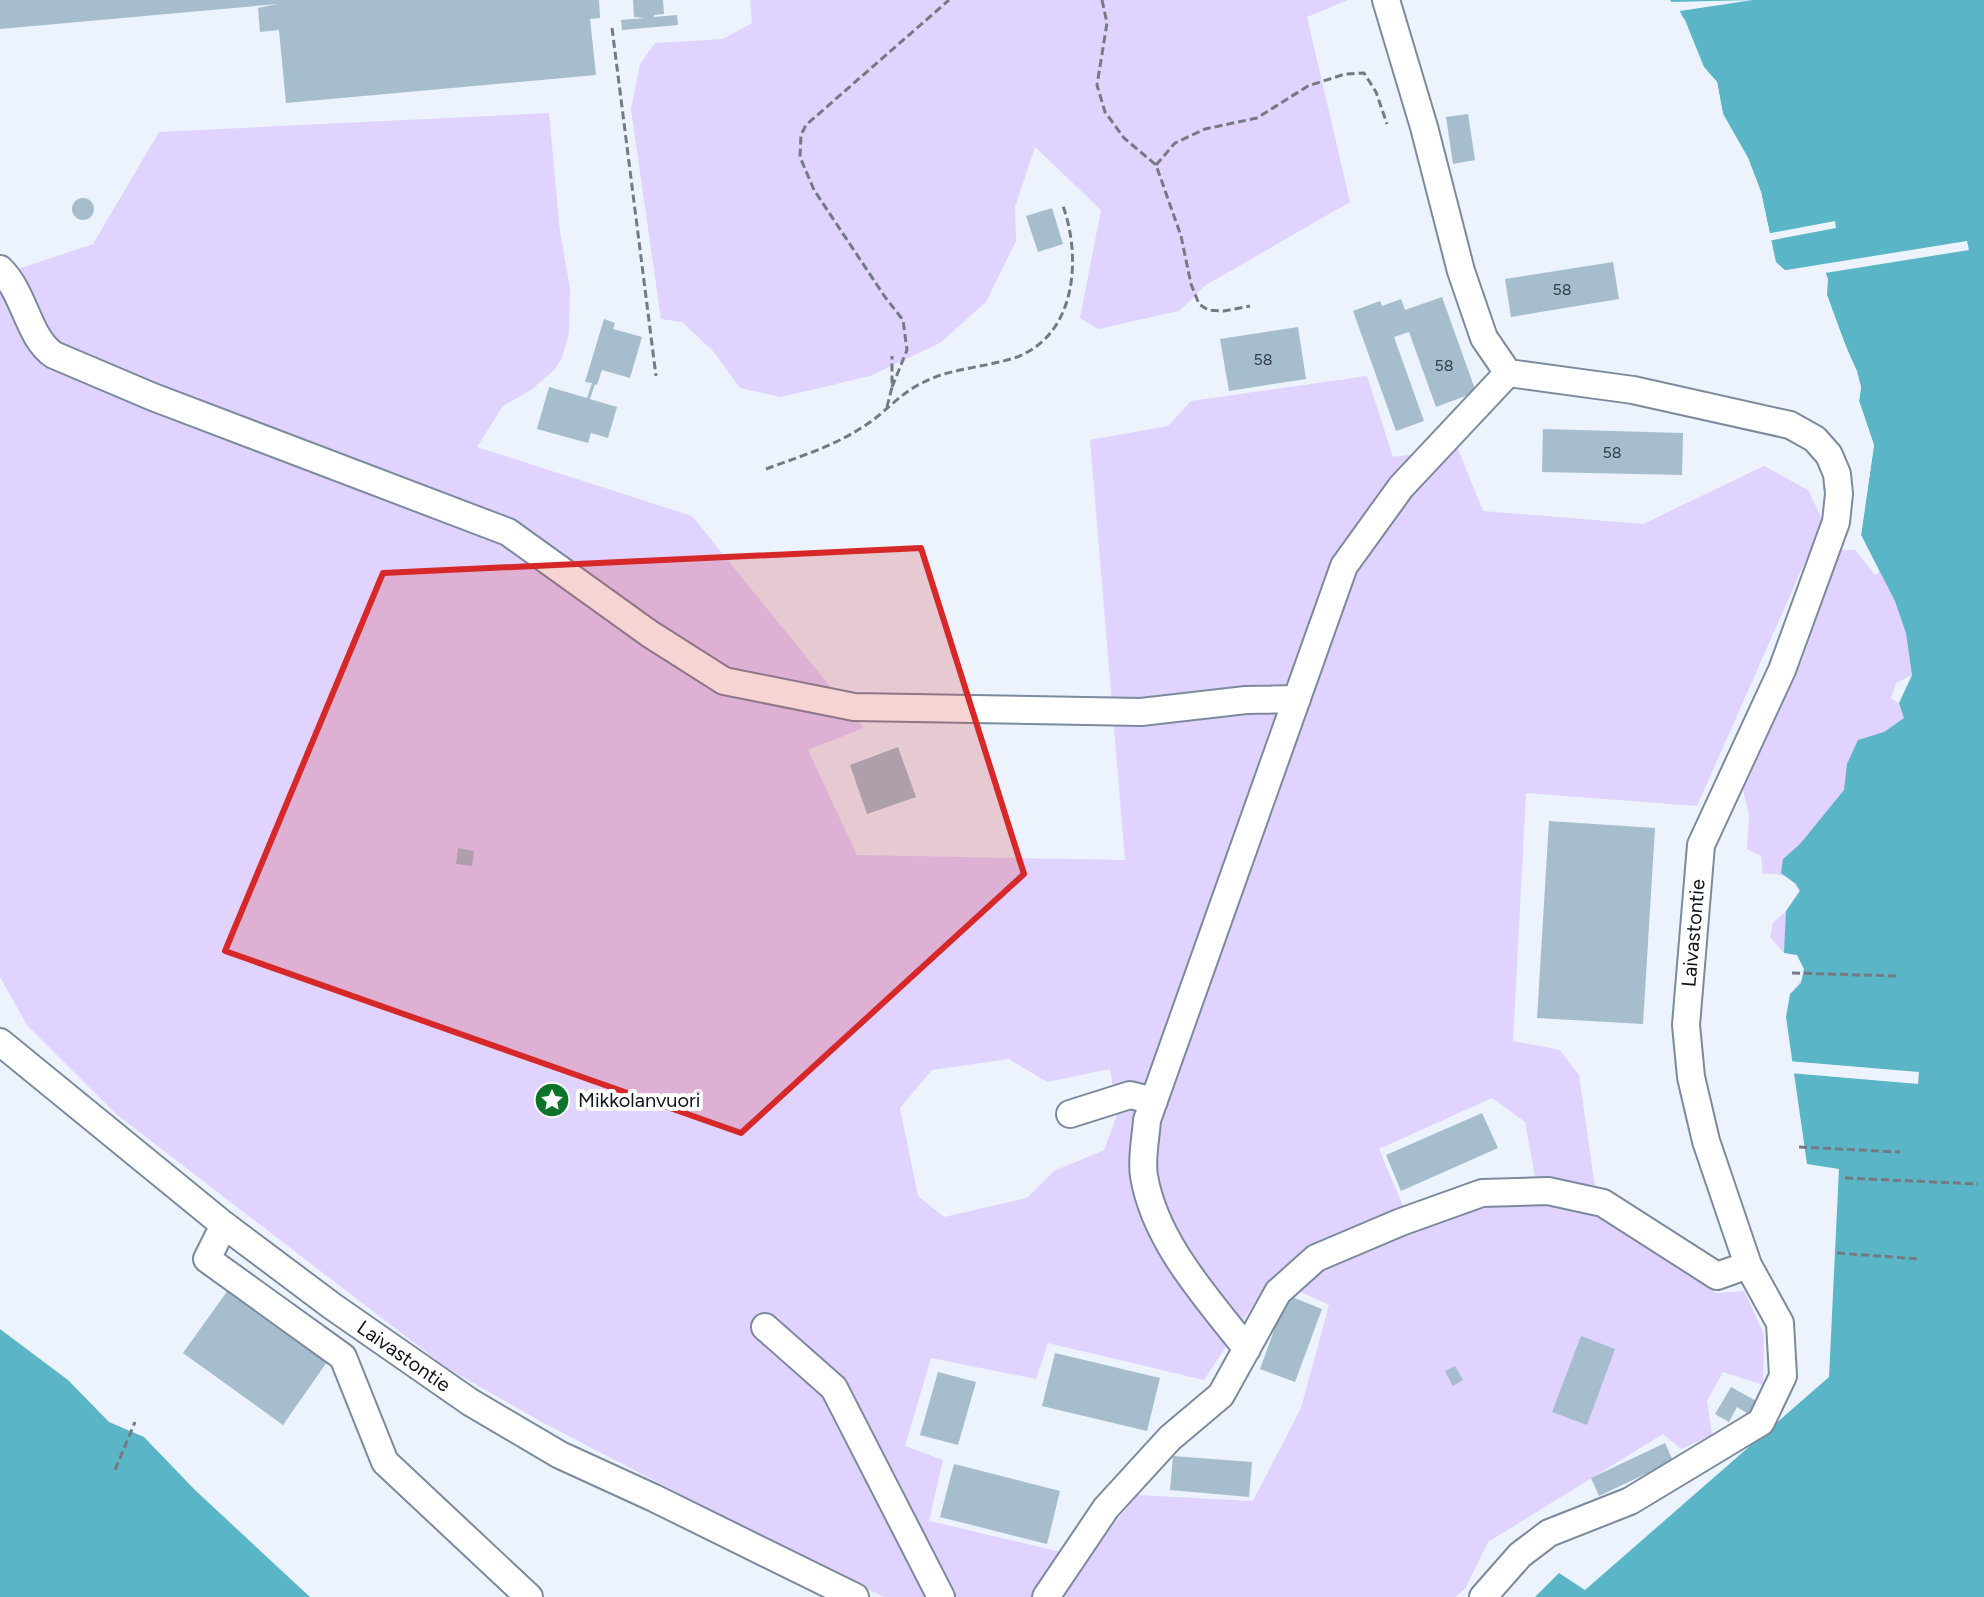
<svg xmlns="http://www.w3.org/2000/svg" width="1984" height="1597" viewBox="0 0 1984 1597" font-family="Figtree,sans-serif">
<rect width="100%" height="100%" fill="#ecf3fc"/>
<path fill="#e0d3ff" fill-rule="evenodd" d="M750,0H1348L1307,17L1350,202L1206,285L1179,311L1098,329L1080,318L1101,210L1035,147L1015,207L1016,241L986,302L940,343L870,376L781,397L740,388L713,351L682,322L661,319L631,109L640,64L655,43L723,39L752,23Z
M549,113L560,232L570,288L569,333L562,358L554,370L531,390L503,406L477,447L692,516L864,728L808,750L857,855L1125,860L1090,440L1168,426L1191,401L1367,376L1393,457L1458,449L1483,511L1643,524L1764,466L1808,490L1823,521L1697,806L1526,793L1513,1041L1560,1050L1579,1075L1599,1215L1716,1293L1744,1291L1764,1334L1763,1385L1723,1372L1707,1401L1712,1435L1681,1449L1663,1434L1488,1542L1465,1589L1455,1597H956L954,1595L950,1597H884L795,1554L540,1421L447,1368L117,1115L27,1025L0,977V275L93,244L159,132ZM1009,1059L1047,1082L1110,1069L1117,1115L1104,1150L1054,1171L1027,1198L944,1217L918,1196L900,1108L932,1070ZM1492,1098L1525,1122L1539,1199L1491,1201L1411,1225L1379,1149ZM1271,1278L1329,1305L1301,1408L1253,1501L1137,1495L1087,1558L929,1521L943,1460L905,1446L931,1358L1036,1379L1048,1343L1204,1380Z
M1868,336L1948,676L1912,675L1896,683L1891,698L1909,710L1828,958L1790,994L1804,977V969L1797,955L1784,953L1770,937L1773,923L1786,911L1799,891C1792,875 1779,873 1763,874L1761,856L1747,849L1749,815L1743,790L1802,662L1824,594L1841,550H1855L1875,575L1879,572Z"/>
<path fill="#5ab5c7" d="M1670,0H1984V1597H1535L1559,1573L1585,1590L1829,1377L1839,1169L1807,1164L1786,1017L1790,994L1801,983L1804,969L1797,955L1784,953L1786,911L1800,891L1796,884L1781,873L1783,859L1800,844L1844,790L1847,764L1858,740L1884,732L1904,718L1899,703L1912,675L1906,633L1895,601L1861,535L1874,445L1859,401L1861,387L1827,295L1828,279L1825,271L1788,273L1776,262L1761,192L1748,158L1723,114L1717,82L1704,67L1685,20Z
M0,1329L68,1380L109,1422L144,1437L195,1490L310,1597H0Z"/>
<path fill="#ecf3fc" d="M1666,0L1671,2L1753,0L1680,11L1703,67L1717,82L1723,114L1748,158L1761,192L1769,230L1766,232L1757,193L1744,160L1719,115L1713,84L1700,69L1682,21L1669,9Z
M1835,221L1836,228L1768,241L1766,234Z
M1967,241L1969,250L1825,273L1827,295L1839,331L1857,371L1861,387L1859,401L1874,445L1861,535L1879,572L1876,574L1857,535L1870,445L1855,402L1857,387L1853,372L1836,333L1824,296V280L1822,274L1813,273L1788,277L1780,271Z
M1788,1061L1919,1072L1918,1084L1790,1073Z"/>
<path fill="#a5bdcc" d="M0,0H599L600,18L590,19L596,75L286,103L279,30L260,32L258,8L277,4L0,29Z
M633,0H663L664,14L654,15V17L677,15L678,25L622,30L621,20L645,18L634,17Z
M1468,114L1475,160L1453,164L1446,117Z
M72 209a11 11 0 1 1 22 0a11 11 0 1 1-22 0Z
M1052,208L1063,244L1038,252L1026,216Z
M1613,262L1619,299L1511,317L1505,279Z
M1442,297L1476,392L1436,407L1409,332L1394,337L1424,421L1396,431L1353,311L1380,301L1382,306L1401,299L1405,310Z
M604,319L615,323L613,329L642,337L630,378L602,370L597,385L595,384L590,399L617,407L608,438L591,433L588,443L537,429L549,387L587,398L592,383L585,382Z
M1298,327L1306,379L1229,391L1220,339Z
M1543,429L1683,433L1682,475L1542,472Z
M898,747L916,797L867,814L850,765Z
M1549,821L1655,828L1643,1024L1537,1018Z
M458,848L474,851L472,866L456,864Z
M1482,1113L1498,1148L1401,1191L1386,1155Z
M228,1290L327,1362L283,1425L183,1353Z
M1287,1295L1322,1309L1295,1382L1260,1369Z
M1581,1336L1615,1349L1587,1425L1552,1412Z
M1055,1353L1160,1378L1147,1431L1042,1406Z
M1455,1366L1463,1380L1453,1386L1445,1371Z
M938,1372L976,1382L958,1445L920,1435Z
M1731,1387L1758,1402L1750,1415L1737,1407L1729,1422L1715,1414Z
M1665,1443L1673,1461L1599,1496L1591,1478Z
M1173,1456L1252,1462L1249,1497L1170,1490Z
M954,1464L1060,1491L1047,1544L940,1517Z"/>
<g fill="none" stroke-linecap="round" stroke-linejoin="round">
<defs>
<path id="minor" d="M1386,0L1424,127L1461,271L1484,338L1508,373
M0,269C25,293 28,338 54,355L153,397L508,532L650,634L724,681L854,707L1141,712L1246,700L1297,699
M0,1042L224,1225L332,1306L470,1402L560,1455L654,1498L855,1597
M1070,1114L1130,1095L1154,1101
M224,1225L207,1259L343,1357L385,1462L529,1597
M765,1327L834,1388L941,1597
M1247,1349C1207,1298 1155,1242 1144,1176C1141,1159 1146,1137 1147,1120L1344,566L1401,487L1508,373
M1046,1597L1106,1508L1170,1438L1221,1395L1278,1292L1316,1258L1401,1222L1482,1193L1548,1191L1603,1203L1717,1276L1748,1265
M1483,1597L1520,1555L1549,1533L1630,1501L1761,1422L1783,1376L1780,1323L1748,1265L1706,1141L1691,1077L1686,1025L1701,845L1782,670L1836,522L1839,494L1837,474L1829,455L1815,439L1790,425L1633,390L1508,373"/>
</defs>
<use href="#minor" stroke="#7b8a9d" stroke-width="30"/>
<path stroke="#757a82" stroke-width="3" stroke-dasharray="8 4" stroke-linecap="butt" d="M1102,0L1107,23L1097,85L1105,112L1124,138L1156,165L1181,236L1191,284L1199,304L1208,310L1224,311L1250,306
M612,28L656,376
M1156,165L1175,143L1205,129L1257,118L1308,86L1345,74L1364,73L1376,92L1387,124
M892,387L907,350L903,320L885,297L814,190L800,157L801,135L806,125L949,0
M887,407L892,387V356
M766,469C798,457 832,447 861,428C882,416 898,395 920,384C949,368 983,368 1014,358C1076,337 1082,259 1063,206
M1792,973L1900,976
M1799,1147L1900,1152
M1845,1178L1978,1184
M1837,1253L1919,1259
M115,1470L135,1422"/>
<use href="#minor" stroke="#fff" stroke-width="26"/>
</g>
<path fill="#d62828" fill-opacity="0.2" stroke="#d62828" stroke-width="6" stroke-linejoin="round" d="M921,548L1024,874L741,1133L225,951L383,573Z"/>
<defs>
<symbol id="sight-disc" viewBox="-11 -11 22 22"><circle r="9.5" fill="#0a7528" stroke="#fff"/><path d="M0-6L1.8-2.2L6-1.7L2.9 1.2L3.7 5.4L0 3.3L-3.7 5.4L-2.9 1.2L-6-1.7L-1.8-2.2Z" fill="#fff"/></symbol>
</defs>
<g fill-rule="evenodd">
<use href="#sight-disc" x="532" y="1080" width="40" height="40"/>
</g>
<g text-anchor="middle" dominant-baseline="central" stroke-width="8" stroke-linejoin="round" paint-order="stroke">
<g font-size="16" fill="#343e47">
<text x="1562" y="289">58</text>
<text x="1263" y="359">58</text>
<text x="1444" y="365">58</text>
<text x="1612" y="452">58</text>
</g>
<g font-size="20" fill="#0f141b" stroke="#fff">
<text transform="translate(1693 933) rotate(-85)">Laivastontie</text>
<text transform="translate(404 1356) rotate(35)">Laivastontie</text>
</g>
<g font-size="20" fill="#0f141b" stroke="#fff" text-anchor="start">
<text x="578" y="1100">Mikkolanvuori</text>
</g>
</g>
</svg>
